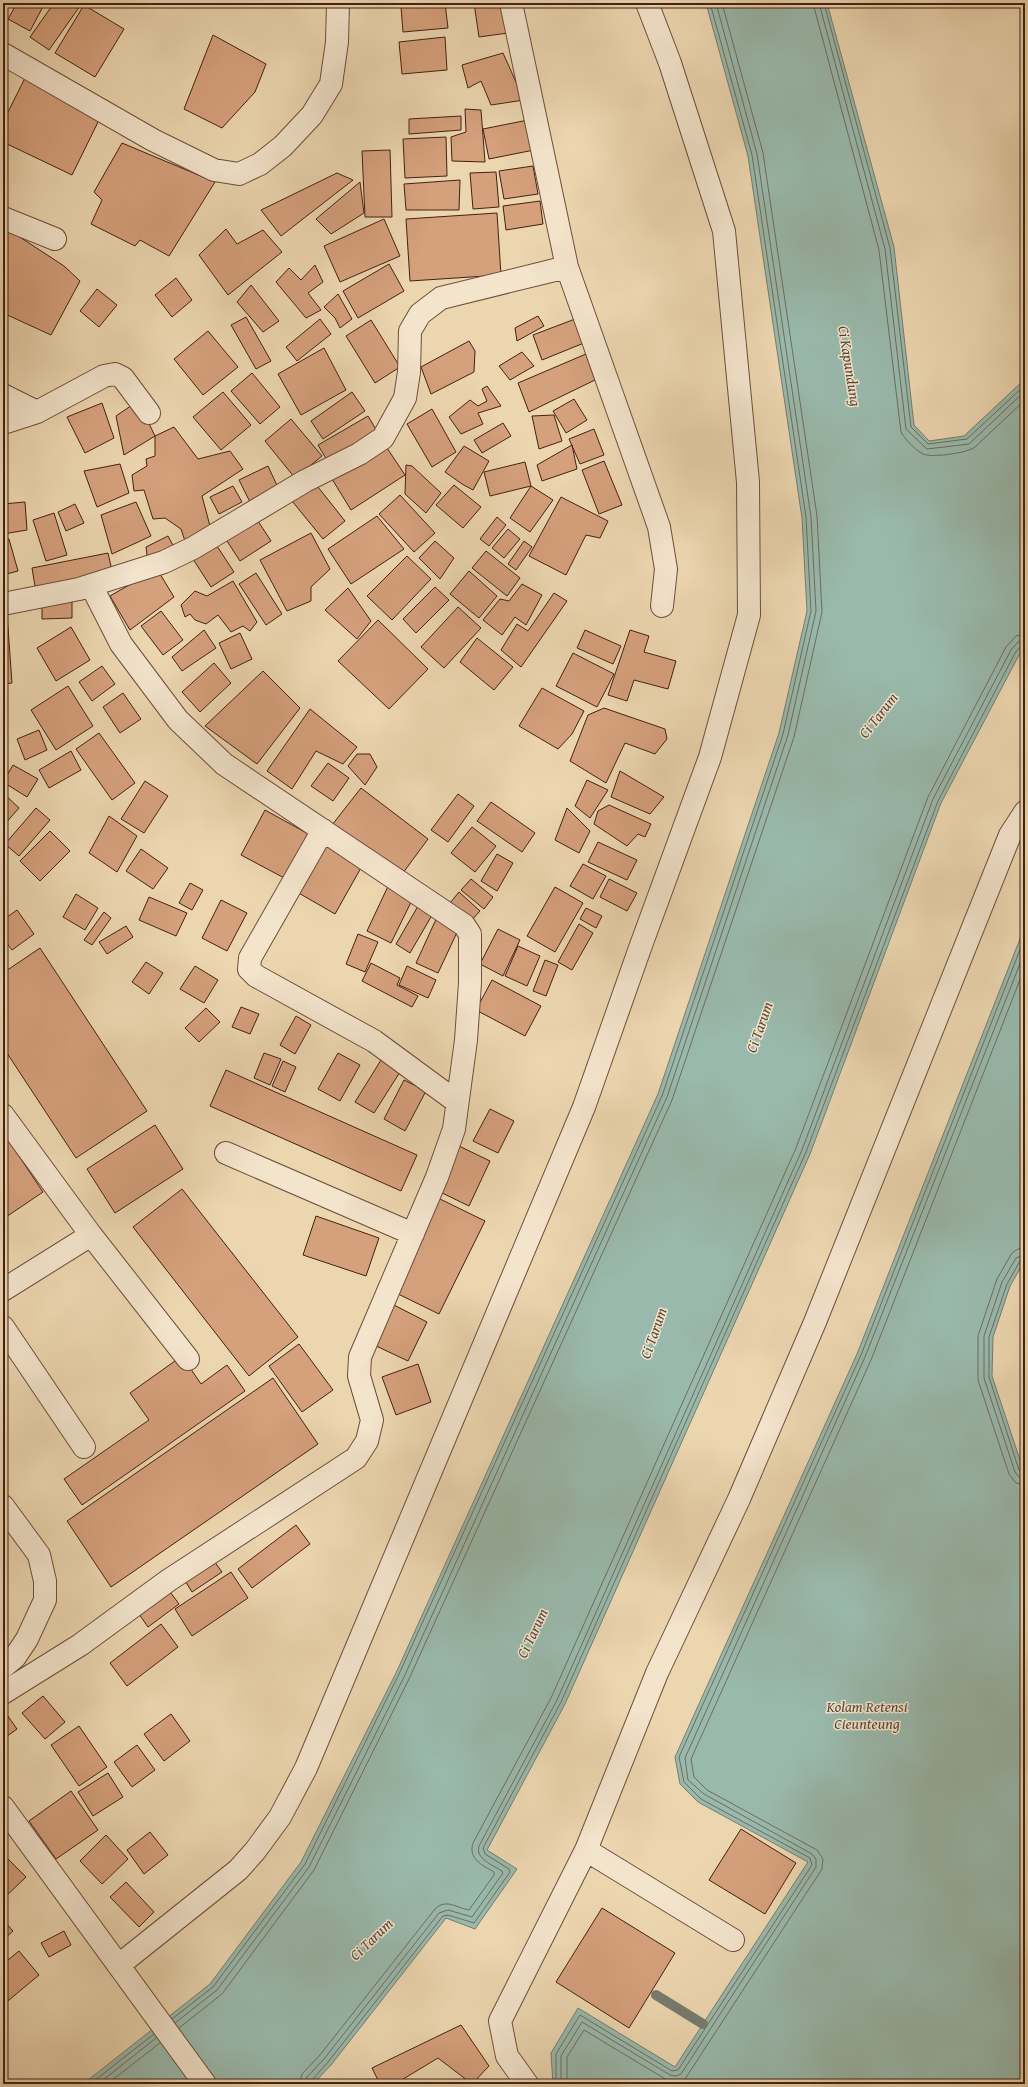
<svg xmlns="http://www.w3.org/2000/svg" width="1028" height="2087" viewBox="0 0 1028 2087" font-family="'Gentium Book Plus',serif">
<rect width="100%" height="100%" fill="#ecd6b0"/>
<filter id="stains"><feTurbulence type="fractalNoise" baseFrequency=".005" numOctaves="4"/><feColorMatrix values="0 0 0 0 .2 0 0 0 0 .09 0 0 0 0 .02 0 0 0 .5 -.17"/></filter>
<radialGradient id="worn" r=".72"><stop offset=".6" stop-color="#630" stop-opacity="0"/><stop offset="1" stop-color="#630" stop-opacity=".3"/></radialGradient>
<path fill="#99b9ac" stroke="#777c6f" d="M706,3H827L894,247L914,425L929,441L964,436L1025,379V647L1019,655L941,803L810,1154L565,1704L487,1850L517,1869L475,1929L446,1918L331,2065L313,2084H83L210,1984L301,1862L396,1673L658,1094L779,733L807,611L802,518L748,156Z
M1025,926V1260L1010,1286L993,1337L992,1376L1025,1475V2084H553L551,2053L578,2008L675,2067L808,1862L698,1802L680,1784L675,1757L857,1354Z"/>
<g fill="none" stroke-linecap="round" stroke-linejoin="round">
<path stroke="#6e6c60" stroke-width="1" d="M813,3L879,250L901,432C905,439 915,450 923,454C931,458 968,453 975,447L1025,400
M819,3L885,249L906,429L927,449L969,444L1025,391
M824,3L890,248L911,427L928,444L967,439L1025,385
M1025,1248L1018,1249L1012,1253L997,1279L978,1336V1380L1009,1474L1016,1483L1025,1485
M1025,1254L1016,1258L1002,1282L984,1336V1378L1015,1472L1019,1477L1025,1479
M1025,1259L1020,1261L1007,1284L989,1337V1377L1019,1470L1025,1474
M172,2019L213,1987L305,1864L399,1674L662,1096L783,734L811,611L806,517L752,155L710,3
M175,2023L217,1990L309,1867L404,1677L667,1097L788,735L816,611L811,517L757,154L716,3
M179,2028L222,1994L314,1870L409,1679L672,1100L794,737L822,612L817,516L763,153L722,3
M90,2084L154,2034
M98,2084L156,2038
M107,2084L160,2043
M299,2084L302,2074L320,2055L435,1909C446,1898 457,1908 469,1910L494,1875V1872C482,1865 468,1859 473,1843L551,1698L796,1148L928,797L1006,647L1016,636L1025,634
M305,2084L307,2077L324,2059L439,1913L448,1910L472,1917L503,1873L502,1871C493,1865 475,1859 479,1846L557,1700L802,1150L933,799L1011,650L1018,642L1025,640
M311,2084L312,2080L328,2062L443,1916L448,1915L474,1923L510,1872L509,1869L485,1854L483,1848L561,1702L806,1152L938,801L1015,653L1021,646L1025,645
M556,2084V2054L580,2015L672,2071L678,2070L812,1865L810,1858L701,1799L684,1782L679,1757L861,1355L1025,937
M561,2084V2056L582,2022L670,2075L676,2076L681,2074L816,1867V1859L812,1854L704,1794L688,1780L685,1758L865,1357L1025,951
M567,2084V2057L584,2030L667,2080L676,2082L685,2079L822,1869L823,1859L817,1850L707,1790L694,1777L691,1759L871,1360L1025,967"/>
<path stroke="#777c6f" stroke-width="10" d="M656,1995L703,2024"/>
</g>
<path fill="#d5a07c" stroke="#442013" d="M3,3H9L3,14Z
M17,3H45L30,31L8,19Z
M54,3H76L80,6L49,50L30,37Z
M445,3L448,28L403,32L401,7Z
M474,3H503L508,33L479,37Z
M84,5L124,29L95,77L55,53Z
M213,35L266,64L255,92L222,128L184,109Z
M445,37L447,70L402,74L399,42Z
M503,53L524,100L491,105L481,81L468,88L462,65Z
M25,78L101,116L72,175L3,142V122Z
M465,109L481,110L485,162L452,161L451,137L466,132Z
M461,116V130L409,134V119Z
M528,120L534,150L489,159L483,129Z
M446,137L447,176L405,178L403,139Z
M122,143L215,182L169,256L140,240L135,246L91,224L102,200L94,192Z
M390,150L392,217H365L362,151Z
M533,166L538,194L504,199L499,171Z
M496,172L499,207L473,209L470,173Z
M337,173L353,180L281,236L261,210Z
M460,180L459,210H406L404,184Z
M360,182L364,213L331,234L316,219Z
M540,201L543,224L506,230L503,206Z
M497,213L501,275L410,281L406,219Z
M384,219L400,256L340,282L324,246Z
M3,226L64,266L80,281L51,335L3,313Z
M226,229L237,244L263,230L282,252L228,295L199,255Z
M389,264L404,291L358,318L343,291Z
M315,265L323,282L308,293L321,310L306,318L276,282L289,268L301,280Z
M176,278L192,300L172,317L155,295Z
M251,285L279,321L263,332L237,302Z
M97,289L117,305L99,327L80,311Z
M338,294L352,319L340,328L335,318L324,307Z
M538,316L544,326L517,341L515,328Z
M246,317L271,361L256,369L231,325Z
M320,319L331,334L297,361L286,347Z
M575,319L584,343L542,360L533,335Z
M371,320L400,367L375,383L346,336Z
M208,331L238,367L203,395L174,359Z
M469,341L475,351L474,372L431,394L421,367Z
M324,348L346,390L301,415L278,374Z
M522,352L534,366L510,380L499,366Z
M586,354L595,380L529,412L518,383Z
M252,373L280,407L260,424L231,391Z
M487,386L501,406L478,413L483,424L461,434L449,417L470,400L478,406L487,401L482,389Z
M223,392L251,425L221,450L193,417Z
M352,392L365,411L323,439L311,421Z
M574,399L587,420L566,433L553,411Z
M138,401L155,436L124,455L116,416Z
M102,403L114,438L85,453L67,417Z
M432,409L456,452L432,467L407,424Z
M554,415L562,441L539,449L532,416Z
M368,416L381,438L331,467L318,445Z
M291,419L322,456L295,478L265,441Z
M503,423L511,436L482,453L474,440Z
M174,427L198,459L230,451L243,469L202,496L210,526L185,541L181,529L165,518L153,519L144,490L134,491L132,475L147,466L146,459L155,456V436Z
M594,429L604,455L580,464L569,439Z
M385,445L405,475L351,510L332,479Z
M572,445L577,469L542,481L537,465Z
M464,446L489,461L473,490L462,484L445,472Z
M604,461L622,505L599,514L582,470Z
M525,462L531,486L490,496L484,472Z
M120,464L129,493L97,507L84,471Z
M406,465L412,466L441,493L426,513L405,494Z
M268,466L281,494L253,508L239,480Z
M314,482L345,521L323,539L292,501Z
M454,485L481,507L463,528L436,505Z
M233,486L242,502L219,514L210,497Z
M531,486L553,500L530,532L510,518Z
M400,495L435,533L414,552L379,514Z
M561,497L608,521L600,538L586,535L566,575L529,556Z
M25,502L27,530L3,534V504Z
M136,502L151,536L112,554L101,515Z
M75,504L84,523L66,531L58,512Z
M54,513L67,555L46,561L33,520Z
M377,516L404,549L351,584L328,549Z
M497,517L506,525L489,546L480,539Z
M256,518L271,541L240,561L225,538Z
M508,529L520,539L504,558L492,548Z
M311,533L330,569L311,587V601L287,611L260,560Z
M168,536L175,549L148,563L146,547Z
M9,539L18,571L3,575V540Z
M213,540L234,572L211,587L191,556Z
M435,541L454,558L440,579L419,558Z
M524,541L532,547L516,570L508,564Z
M486,551L520,578L507,596L472,568Z
M108,553L113,575L36,592L32,568Z
M407,556L431,579L392,620L367,596Z
M157,569L174,597L130,630L110,596Z
M469,571L497,596L479,618L450,594Z
M256,573L282,614L266,625L239,584Z
M233,581L257,622L250,631L243,626L231,632L218,615L206,624L195,620L190,614L185,617L181,605L195,591L207,596Z
M522,584L542,595L526,625L515,617L502,635L483,620L500,599L509,601Z
M435,587L449,600L416,633L403,619Z
M348,588L371,621L357,639L325,610Z
M554,593L567,601L521,667L501,650L517,624L528,631Z
M72,600V618L42,619V601Z
M458,607L481,628L444,668L421,647Z
M161,611L183,640L163,655L141,626Z
M3,614H7L12,683L3,684Z
M378,620L428,669L389,709L338,661Z
M71,627L90,660L56,681L37,648Z
M204,630L216,648L182,671L172,657Z
M585,630L621,646L613,664L577,648Z
M630,630L649,636L644,652L676,661L668,689L634,680L627,701L608,695Z
M240,633L252,659L231,669L219,643Z
M477,638L513,667L494,690L460,662Z
M573,653L614,674L597,707L556,686Z
M214,663L231,683L200,712L182,692Z
M102,666L115,684L92,701L79,682Z
M263,671L300,708L257,764L205,726Z
M68,686L93,726L56,750L31,710Z
M542,688L584,711L572,734L558,749L519,726Z
M123,693L141,719L120,733L103,707Z
M604,708L665,729L667,739L655,754L625,743L606,783L570,761L588,715Z
M310,709L357,747L343,764L316,751L292,789L267,771Z
M39,730L47,750L25,760L17,739Z
M99,733L135,783L112,800L76,749Z
M71,751L81,770L49,788L39,770Z
M357,754H370L377,767L365,785L348,766Z
M328,763L349,778L333,801L311,786Z
M13,765L38,779L27,797L3,782Z
M620,771L664,797L650,814L611,797Z
M587,780L608,790L590,818L575,806Z
M145,781L168,796L144,833L121,819Z
M361,788L428,839L400,877L332,825Z
M3,793L19,808L3,826Z
M458,794L474,806L448,842L431,830Z
M491,802L535,833L522,852L477,821Z
M609,805L651,824L645,837L638,834L627,846L594,824L598,811Z
M36,808L50,820L19,856L5,844Z
M567,808L590,831L579,853L555,840Z
M265,810L312,836L288,880L241,855Z
M109,816L137,836L117,872L89,853Z
M472,827L496,846L475,872L451,853Z
M50,831L70,851L40,881L20,861Z
M598,842L637,860L627,880L588,862Z
M323,844L362,866L335,914L297,892Z
M141,849L168,868L153,889L126,871Z
M497,854L513,863L497,891L481,881Z
M583,864L606,876L593,899L570,886Z
M471,879L493,897L484,909L461,890Z
M609,879L637,893L627,911L600,897Z
M390,882L415,894L391,943L367,931Z
M190,883L203,890L192,910L179,903Z
M555,887L583,903L555,952L527,936Z
M459,892L480,911L470,922L450,903Z
M76,894L98,908L85,930L63,917Z
M149,897L187,913L176,936L139,920Z
M221,900L247,913L227,951L202,938Z
M421,901L435,910L410,953L396,944Z
M586,908L602,916L596,928L580,919Z
M17,910L34,934L12,950L3,938V920Z
M104,912L111,918L92,945L84,940Z
M438,915L460,926L438,973L416,963Z
M579,924L593,933L572,970L558,962Z
M126,926L133,937L107,954L99,942Z
M498,929L520,940L503,976L480,964Z
M358,934L378,942L365,972L346,964Z
M518,946L540,956L527,986L505,976Z
M40,948L147,1111L76,1158L3,1047V973Z
M545,960L558,965L546,996L533,991Z
M146,962L163,973L149,994L132,982Z
M371,963L400,978L397,985L418,996L412,1007L362,981Z
M195,966L218,980L204,1003L180,989Z
M407,966L436,980L428,998L399,985Z
M492,980L541,1006L525,1036L476,1010Z
M241,1007L259,1014L250,1034L232,1027Z
M206,1008L220,1022L199,1042L185,1028Z
M296,1016L311,1025L295,1054L280,1045Z
M264,1053L281,1059L270,1085L254,1078Z
M338,1053L360,1065L340,1101L318,1089Z
M381,1060L400,1072L374,1113L355,1102Z
M283,1061L296,1067L285,1092L272,1086Z
M226,1070L417,1155L401,1191L210,1106Z
M404,1080L426,1091L405,1131L384,1119Z
M490,1109L514,1121L498,1153L473,1141Z
M155,1125L183,1169L115,1213L87,1169Z
M3,1132L43,1192L3,1219Z
M457,1145L490,1161L469,1206L436,1190Z
M182,1189L298,1337L249,1376L133,1227Z
M438,1198L485,1221L439,1314L392,1291Z
M316,1216L379,1238L366,1276L303,1255Z
M392,1304L427,1322L408,1361L372,1344Z
M299,1344L333,1390L302,1412L269,1366Z
M182,1356L201,1384L227,1365L245,1391L82,1505L64,1479L149,1420L130,1393Z
M418,1364L431,1402L396,1415L382,1377Z
M273,1378L318,1444L111,1587L67,1521Z
M296,1525L310,1544L252,1588L238,1569Z
M211,1557L222,1572L192,1592L182,1576Z
M231,1572L248,1598L192,1636L175,1609Z
M165,1585L179,1604L148,1627L134,1607Z
M161,1624L178,1647L127,1686L110,1663Z
M43,1696L65,1722L45,1739L22,1713Z
M3,1709L17,1729L3,1739Z
M171,1714L190,1741L164,1761L144,1734Z
M79,1726L107,1767L79,1786L51,1745Z
M137,1745L155,1770L132,1787L114,1762Z
M108,1773L123,1797L93,1816L78,1792Z
M71,1791L98,1830L56,1859L29,1821Z
M741,1829L796,1863L765,1914L709,1880Z
M150,1832L168,1855L144,1874L127,1850Z
M106,1835L128,1859L102,1884L80,1861Z
M3,1854L26,1877L3,1899Z
M126,1882L154,1912L139,1927L110,1897Z
M602,1908L675,1953L629,2028L556,1982Z
M3,1920L13,1931L3,1940Z
M64,1931L71,1945L49,1957L41,1943Z
M19,1951L39,1975L3,2005V1964Z
M461,2025L489,2066L472,2084L438,2058L395,2084H380L372,2068Z"/>
<g fill="none" stroke-linecap="round" stroke-linejoin="round">
<defs>
<path id="minor" d="M511,3L567,267L659,527L666,569L662,606
M3,54L153,140L214,170L239,174L260,164L283,146L312,115L331,84L337,42L338,3
M3,218L55,239
M3,395L37,412L104,376L115,374L123,378L149,413
M3,423L37,412
M3,604L79,589L164,562L193,548L305,481L359,454L383,438L405,398L409,372L410,331L420,314L441,298L567,267
M323,830L250,958L249,969L256,976L374,1041L457,1102
M3,1115L91,1235L3,1290
M226,1153L413,1234
M91,1235L188,1359
M3,1327L84,1447
M3,1506L39,1555L45,1581V1600L27,1639L15,1657L3,1667
M3,1693L80,1645L169,1580L356,1458L367,1441L372,1420L359,1376L360,1357L437,1177L454,1129L466,1040L470,983V934L464,925L224,764L178,720L121,644L91,585
M3,1807L205,2084
M586,1850L733,1940
M119,1965L238,1870L255,1851L280,1817L306,1768L584,1107L640,948L710,757L749,615L748,482L724,231L670,63L647,3
M527,2084L507,2056L500,2021L586,1850L657,1673L739,1499L815,1322L1010,835L1025,812"/>
</defs>
<use href="#minor" stroke="#6e4e3a" stroke-width="24"/>
<use href="#minor" stroke="#f3e4cc" stroke-width="22"/>
</g>
<g text-anchor="middle" dominant-baseline="central" stroke-width="3" stroke-linejoin="round" paint-order="stroke">
<g font-size="15" font-style="italic" fill="#594639" stroke="#f3e4cc">
<text transform="translate(850 366) rotate(81)">Ci Kapundung</text>
<text transform="translate(878 715) rotate(-52)">Ci Tarum</text>
<text transform="translate(759 1027) rotate(-71)">Ci Tarum</text>
<text transform="translate(653 1333) rotate(-71)">Ci Tarum</text>
<text transform="translate(532 1633) rotate(-65)">Ci Tarum</text>
<text x="867" y="1706">Kolam Retensi<tspan x="867" dy="17">Cieunteung</tspan></text>
<text transform="translate(371 1939) rotate(-44)">Ci Tarum</text>
</g>
</g>
<rect width="1028" height="2087" fill="none" stroke="#ecd6b0" stroke-width="16"/>
<rect x="4" y="4" width="1020" height="2079" fill="none" stroke="#442013" stroke-width="2"/>
<rect x="8" y="8" width="1012" height="2071" fill="none" stroke="#442013"/>
<rect width="100%" height="100%" filter="url(#stains)"/>
<rect width="100%" height="100%" fill="url(#worn)"/>
</svg>
